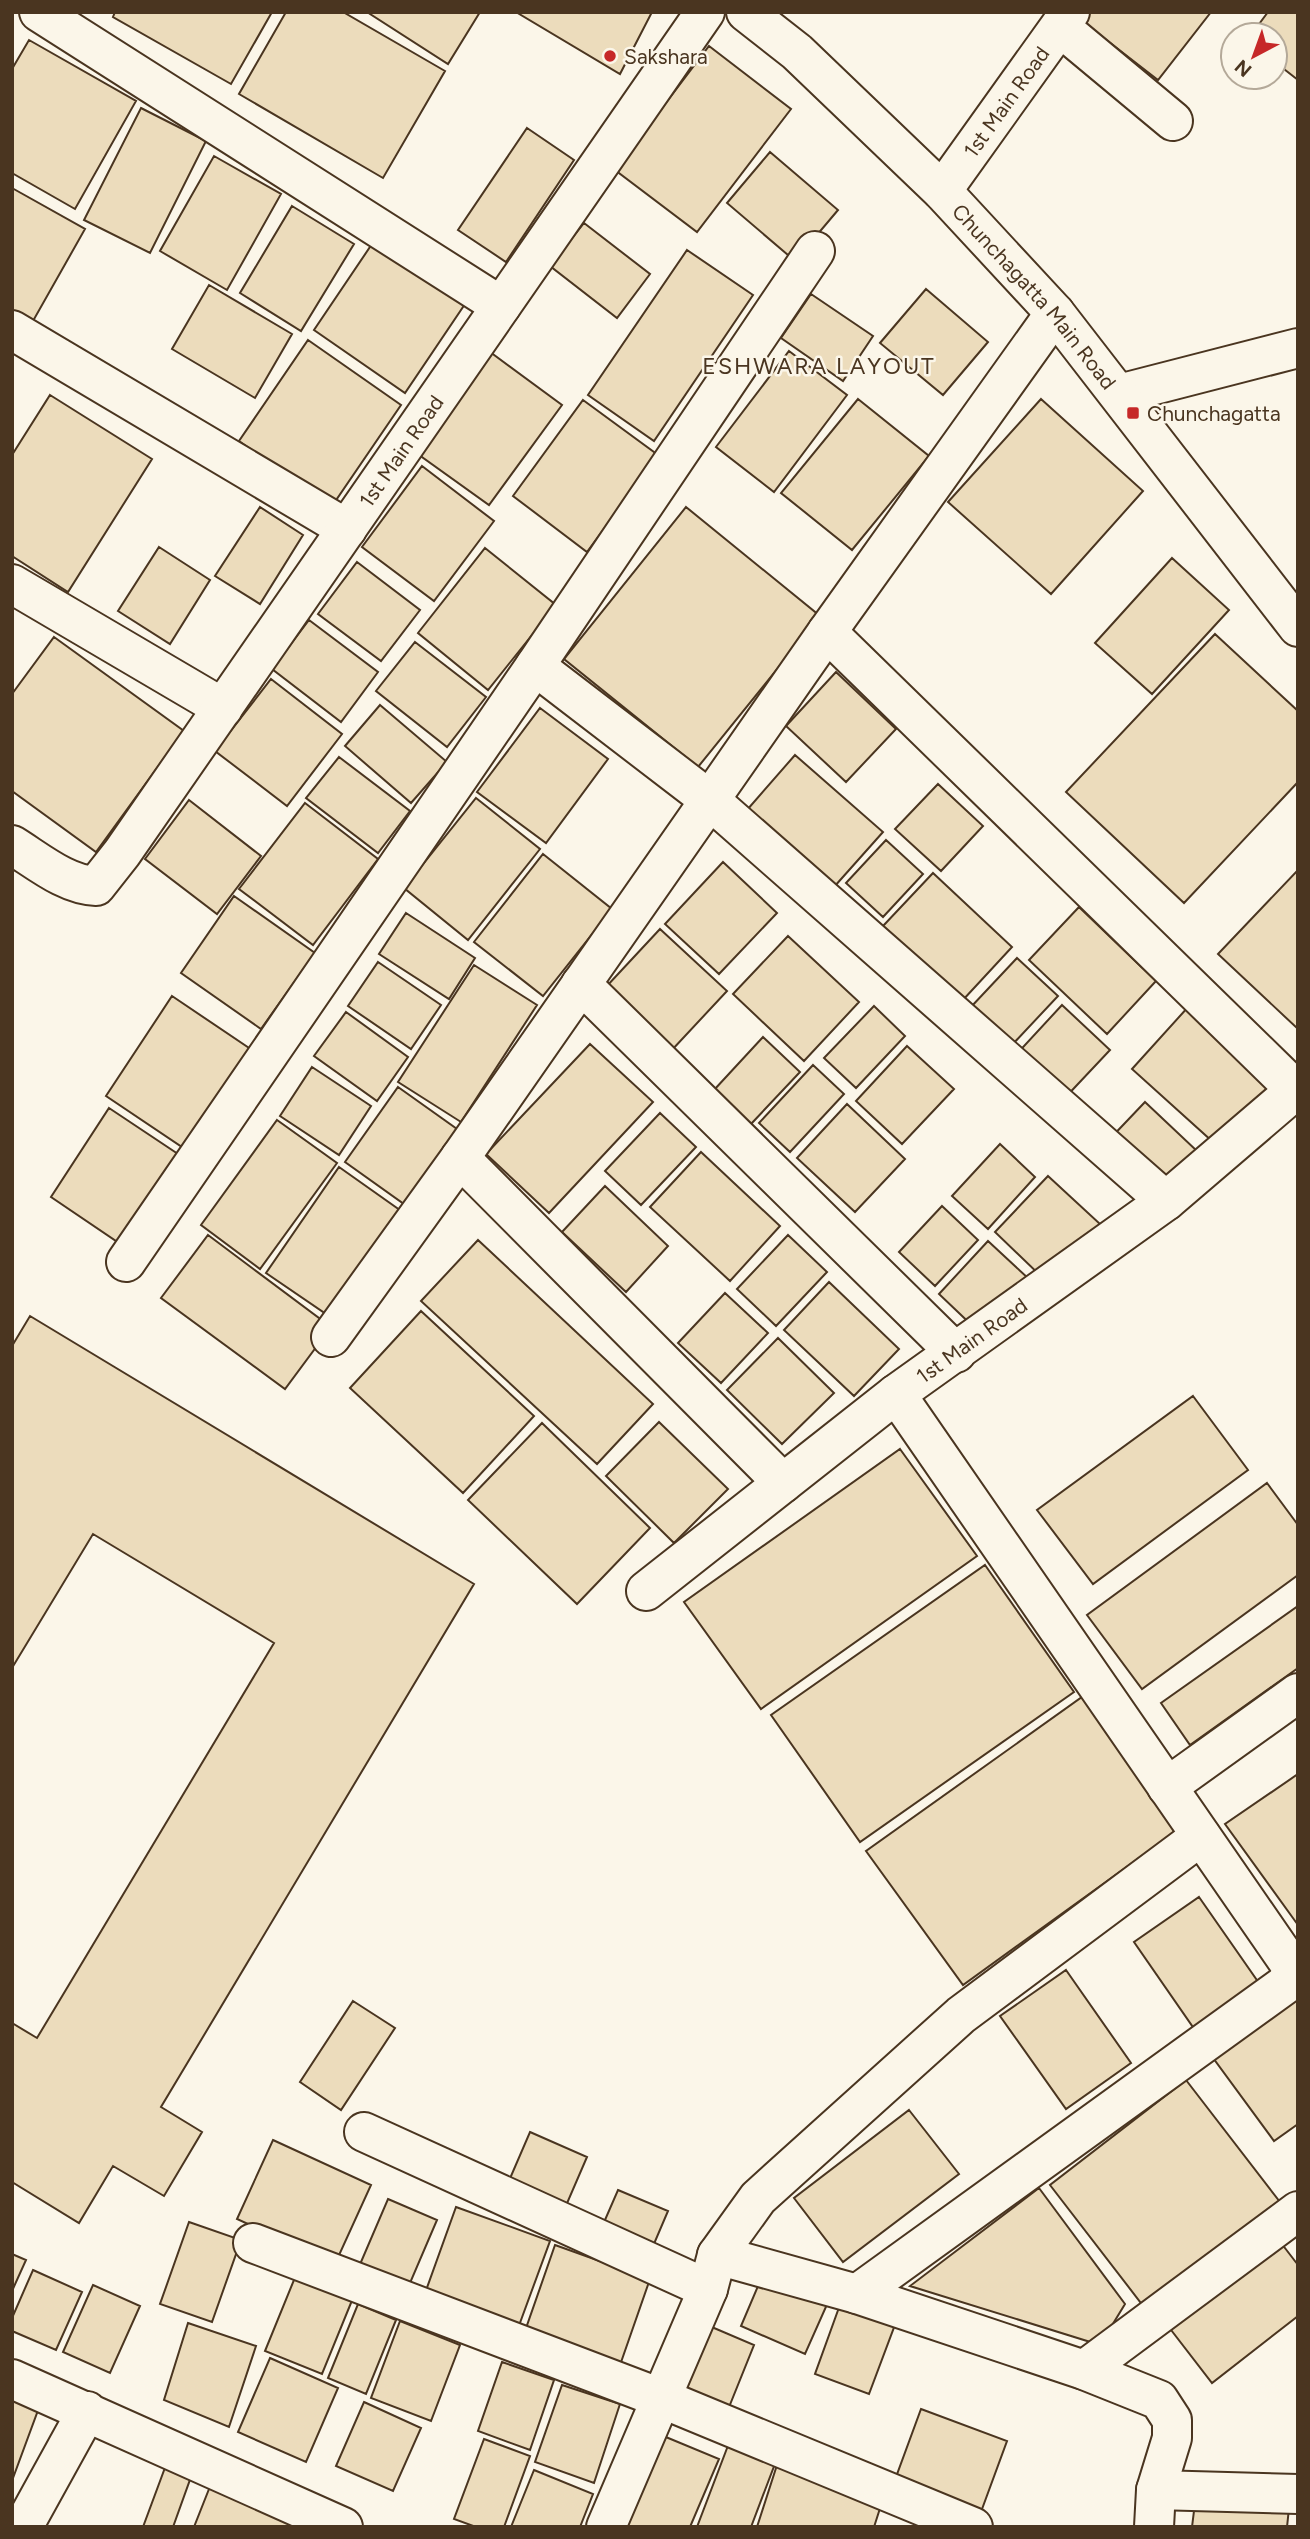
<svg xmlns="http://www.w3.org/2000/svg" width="1310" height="2539" viewBox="0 0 1310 2539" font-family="Figtree,sans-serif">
<rect width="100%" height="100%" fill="#fbf6e9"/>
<path fill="#ecdcbc" stroke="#4a3520" stroke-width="2" d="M115,12H272L231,84L113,17Z
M286,12H343L445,71L383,178L239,94Z
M367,12H480L448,64Z
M516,12H652L620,74Z
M1082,12H1211L1158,80L1078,18Z
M1268,12H1298V80L1275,62V35H1251Z
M29,40L136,101L75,209L12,173V69Z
M709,46L791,109L697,232L615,170Z
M141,108L206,141L150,253L84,220Z
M527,128L574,160L506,262L458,230Z
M770,152L838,210L795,261L727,203Z
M214,156L281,194L227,290L160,251Z
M12,188L85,229L33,321L12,310Z
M292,206L354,244L301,331L240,293Z
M584,223L650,274L617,318L550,266Z
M374,241L465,304L405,393L314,330Z
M687,250L753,295L654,441L588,395Z
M209,285L292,334L255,398L172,349Z
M926,289L988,342L943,395L880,343Z
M811,294L873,336L843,381L781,338Z
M308,340L401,405L332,506L239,441Z
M482,346L562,405L489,505L408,447Z
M789,351L847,395L774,492L716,447Z
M50,395L152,459L68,592L12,556V455Z
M858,399L929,456L852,550L781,493Z
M1041,399L1143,491L1051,594L948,502Z
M583,400L658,455L587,552L513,496Z
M422,466L494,521L434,601L362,547Z
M260,507L303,535L260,604L215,576Z
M686,507L820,616L698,767L564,659Z
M159,547L210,580L170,644L118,611Z
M485,548L556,605L488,690L418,633Z
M1172,558L1229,610L1152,694L1095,643Z
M357,562L420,610L381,661L318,614Z
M309,620L378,672L341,722L272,669Z
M1215,634L1298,711V782L1184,903L1066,792Z
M54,637L184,731L96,852L12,791V694Z
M415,642L486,697L447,747L376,691Z
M836,672L896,729L846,782L786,726Z
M271,679L342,734L287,806L215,751Z
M380,705L447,762L411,803L345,746Z
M540,708L608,759L546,843L477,792Z
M795,755L883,832L834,887L747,810Z
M339,757L410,811L378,853L306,798Z
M938,784L983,826L941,871L895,829Z
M476,798L540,849L468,940L404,888Z
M189,800L261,856L217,914L145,859Z
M305,803L378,859L313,945L239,889Z
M886,840L923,874L883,917L846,883Z
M543,854L612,909L543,996L474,942Z
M723,862L777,913L719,974L665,924Z
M1298,870V1029L1218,954Z
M933,873L1012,947L962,1001L883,926Z
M234,896L315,953L261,1029L181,973Z
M1079,907L1156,981L1107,1034L1029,960Z
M406,913L475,958L449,999L379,954Z
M660,929L727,991L671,1051L605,988Z
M788,936L859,1002L804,1061L733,994Z
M1017,958L1058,996L1011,1046L970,1008Z
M378,962L441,1005L411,1049L348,1006Z
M474,965L537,1005L461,1122L398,1082Z
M172,996L255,1052L188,1151L106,1096Z
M1062,1005L1110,1050L1061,1102L1013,1058Z
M874,1006L905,1036L856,1088L824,1058Z
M1189,1006L1279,1088L1223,1151L1132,1069Z
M346,1012L408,1057L377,1101L314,1056Z
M763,1037L800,1072L751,1124L714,1090Z
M590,1044L653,1102L549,1213L486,1154Z
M907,1046L954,1089L902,1144L856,1101Z
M813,1065L844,1094L790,1152L759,1123Z
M312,1067L371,1106L339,1155L280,1116Z
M398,1087L457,1129L404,1204L345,1162Z
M1145,1102L1197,1151L1157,1193L1105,1144Z
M847,1104L905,1159L855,1212L797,1158Z
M109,1108L181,1156L122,1245L51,1197Z
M660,1113L696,1147L641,1205L605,1171Z
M277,1120L337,1163L260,1269L201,1225Z
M1000,1144L1035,1177L988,1229L952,1196Z
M701,1152L780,1226L730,1281L650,1207Z
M339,1167L404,1213L332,1318L266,1273Z
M1048,1176L1100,1224L1046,1281L995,1232Z
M605,1186L668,1246L626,1292L562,1232Z
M942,1206L978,1240L935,1286L899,1252Z
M208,1235L331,1327L285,1389L161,1298Z
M788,1235L827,1272L776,1326L737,1289Z
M478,1240L653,1404L597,1464L421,1301Z
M988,1241L1030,1280L980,1333L939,1294Z
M829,1282L899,1349L854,1396L784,1330Z
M725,1293L768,1333L721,1383L678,1343Z
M421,1311L534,1416L463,1493L350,1388Z
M30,1316L474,1584L161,2107L202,2132L164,2196L113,2166L79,2223L12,2182V2023L37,2038L274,1643L93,1534L12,1668V1346Z
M778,1338L834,1393L782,1444L727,1390Z
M1193,1396L1248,1470L1093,1584L1037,1510Z
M659,1422L728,1489L674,1543L606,1476Z
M542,1423L650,1528L577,1604L468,1500Z
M900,1449L977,1556L761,1709L684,1602Z
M1267,1483L1298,1525V1575L1142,1689L1087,1615Z
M985,1565L1074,1692L860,1842L771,1715Z
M1298,1606V1668L1190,1745L1161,1703Z
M1082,1697L1178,1830L963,1985L866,1851Z
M1298,1774V1925L1225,1824Z
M1199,1897L1261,1986L1195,2030L1134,1942Z
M1066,1970L1131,2063L1066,2109L1000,2016Z
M1298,1994V2124L1274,2141L1208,2051Z
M353,2001L395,2028L341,2110L300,2082Z
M1186,2080L1280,2202L1144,2307L1050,2185Z
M909,2110L959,2174L843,2262L794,2198Z
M530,2132L587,2157L565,2208L508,2183Z
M273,2140L371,2185L335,2264L237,2219Z
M1039,2188L1125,2304L1100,2345L910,2286Z
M618,2190L668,2211L648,2258L598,2236Z
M388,2199L437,2220L407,2290L358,2269Z
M456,2207L550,2241L517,2331L424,2296Z
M189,2222L241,2240L212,2322L160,2304Z
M1278,2239L1298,2265V2316L1212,2383L1168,2326Z
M555,2245L650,2279L619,2368L524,2334Z
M12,2254L26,2260L12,2291Z
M33,2270L82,2292L56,2350L12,2331V2318Z
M764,2272L829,2300L805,2354L741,2326Z
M296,2275L353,2298L322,2374L265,2351Z
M93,2285L140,2306L110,2373L63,2352Z
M841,2302L896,2322L869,2394L815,2374Z
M358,2304L396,2320L366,2394L328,2378Z
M400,2321L460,2345L431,2421L371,2398Z
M700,2322L754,2345L723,2422L669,2399Z
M188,2323L256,2346L229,2427L164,2400Z
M270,2358L338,2388L306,2462L238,2432Z
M502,2362L554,2380L530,2450L478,2431Z
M12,2382L44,2394L13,2478H12Z
M562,2385L620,2404L594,2483L535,2462Z
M364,2402L421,2428L393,2491L336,2466Z
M921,2409L1007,2441L978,2520L892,2488Z
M661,2435L719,2459L690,2527H621Z
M484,2439L530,2456L504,2527H476L454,2519Z
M729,2443L776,2461L751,2527H697Z
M166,2465L192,2474L173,2527H143Z
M777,2465L883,2499L874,2527H757Z
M534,2470L593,2494L580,2527H511Z
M211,2484L307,2527H194Z
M1196,2495L1289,2508L1287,2527H1192Z"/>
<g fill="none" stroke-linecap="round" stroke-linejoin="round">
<defs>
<g id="street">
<path d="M39,12L501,306"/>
<path d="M1060,27L1173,121"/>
<path id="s1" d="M942,191L1070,12"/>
<path d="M12,330L347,529"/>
<path d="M1119,394L1298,348"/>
<path d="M12,584L223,708"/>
<path d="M827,632L1298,1092"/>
<path d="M535,666L711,801L1166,1201"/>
<path id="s2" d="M12,845C38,861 66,885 96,886L122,853L705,12"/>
<path d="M581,984L956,1353"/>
<path d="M460,1158L783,1483"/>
<path d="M126,1262L535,666L815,251"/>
<path d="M331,1337L460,1158L827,632L1055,313"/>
<path d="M896,1394L1298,1976"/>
<path id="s3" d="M646,1591L896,1394L1166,1201L1298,1088"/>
<path d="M1167,1787L1298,1693"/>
<path d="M364,2132L708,2289"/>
<path d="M253,2243L663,2399L973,2527"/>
<path d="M717,2255L857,2294L1084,2370L1159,2400L1172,2420V2438L1156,2490L1154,2527"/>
<path d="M857,2294L1297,1976"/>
<path d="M1084,2370L1298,2211"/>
<path d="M12,2379L343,2527"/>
<path d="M1156,2490L1298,2494"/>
<path d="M23,2527L87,2411"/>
<path d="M606,2527L708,2289L717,2255L758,2198L961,2015L1201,1836"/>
</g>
<g id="secondary">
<path id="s4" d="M746,12L797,52L942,191L1055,313L1298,627"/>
</g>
</defs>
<use href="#street" stroke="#4a3520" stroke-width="42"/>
<use href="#secondary" stroke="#4a3520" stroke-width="42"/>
<use href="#street" stroke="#fbf6e9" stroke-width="38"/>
<use href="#secondary" stroke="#fbf6e9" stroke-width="38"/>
</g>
<g fill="#c62828" stroke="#fbf6e9" stroke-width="2.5">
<circle cx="610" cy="56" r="7"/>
<rect x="1126" y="406" width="14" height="14" rx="3.5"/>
</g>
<g text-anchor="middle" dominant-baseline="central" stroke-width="5" stroke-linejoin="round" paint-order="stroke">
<g font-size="21" fill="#4a3520" stroke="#fbf6e9" text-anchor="start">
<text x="624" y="56">Sakshara</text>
<text x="1147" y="413">Chunchagatta</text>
</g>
<g font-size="21" fill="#4a3520" stroke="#fbf6e9">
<text stroke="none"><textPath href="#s1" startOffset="110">1st Main Road</textPath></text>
<text stroke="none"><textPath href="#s4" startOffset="406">Chunchagatta Main Road</textPath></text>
<text stroke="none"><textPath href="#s2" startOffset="626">1st Main Road</textPath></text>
<text stroke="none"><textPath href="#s3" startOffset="411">1st Main Road</textPath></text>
</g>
<g font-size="23" letter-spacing="2" fill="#4a3520" stroke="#fbf6e9">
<text x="819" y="366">ESHWARA LAYOUT</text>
</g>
</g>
<rect width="1310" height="2539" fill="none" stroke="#4a3520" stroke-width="28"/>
<g transform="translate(1254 56) rotate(221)"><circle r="33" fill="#fbf6e9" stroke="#b4a999" stroke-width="2"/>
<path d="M0-5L12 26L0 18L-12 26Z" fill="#c62828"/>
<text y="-10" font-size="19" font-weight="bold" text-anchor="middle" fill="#4a3520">N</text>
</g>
</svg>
